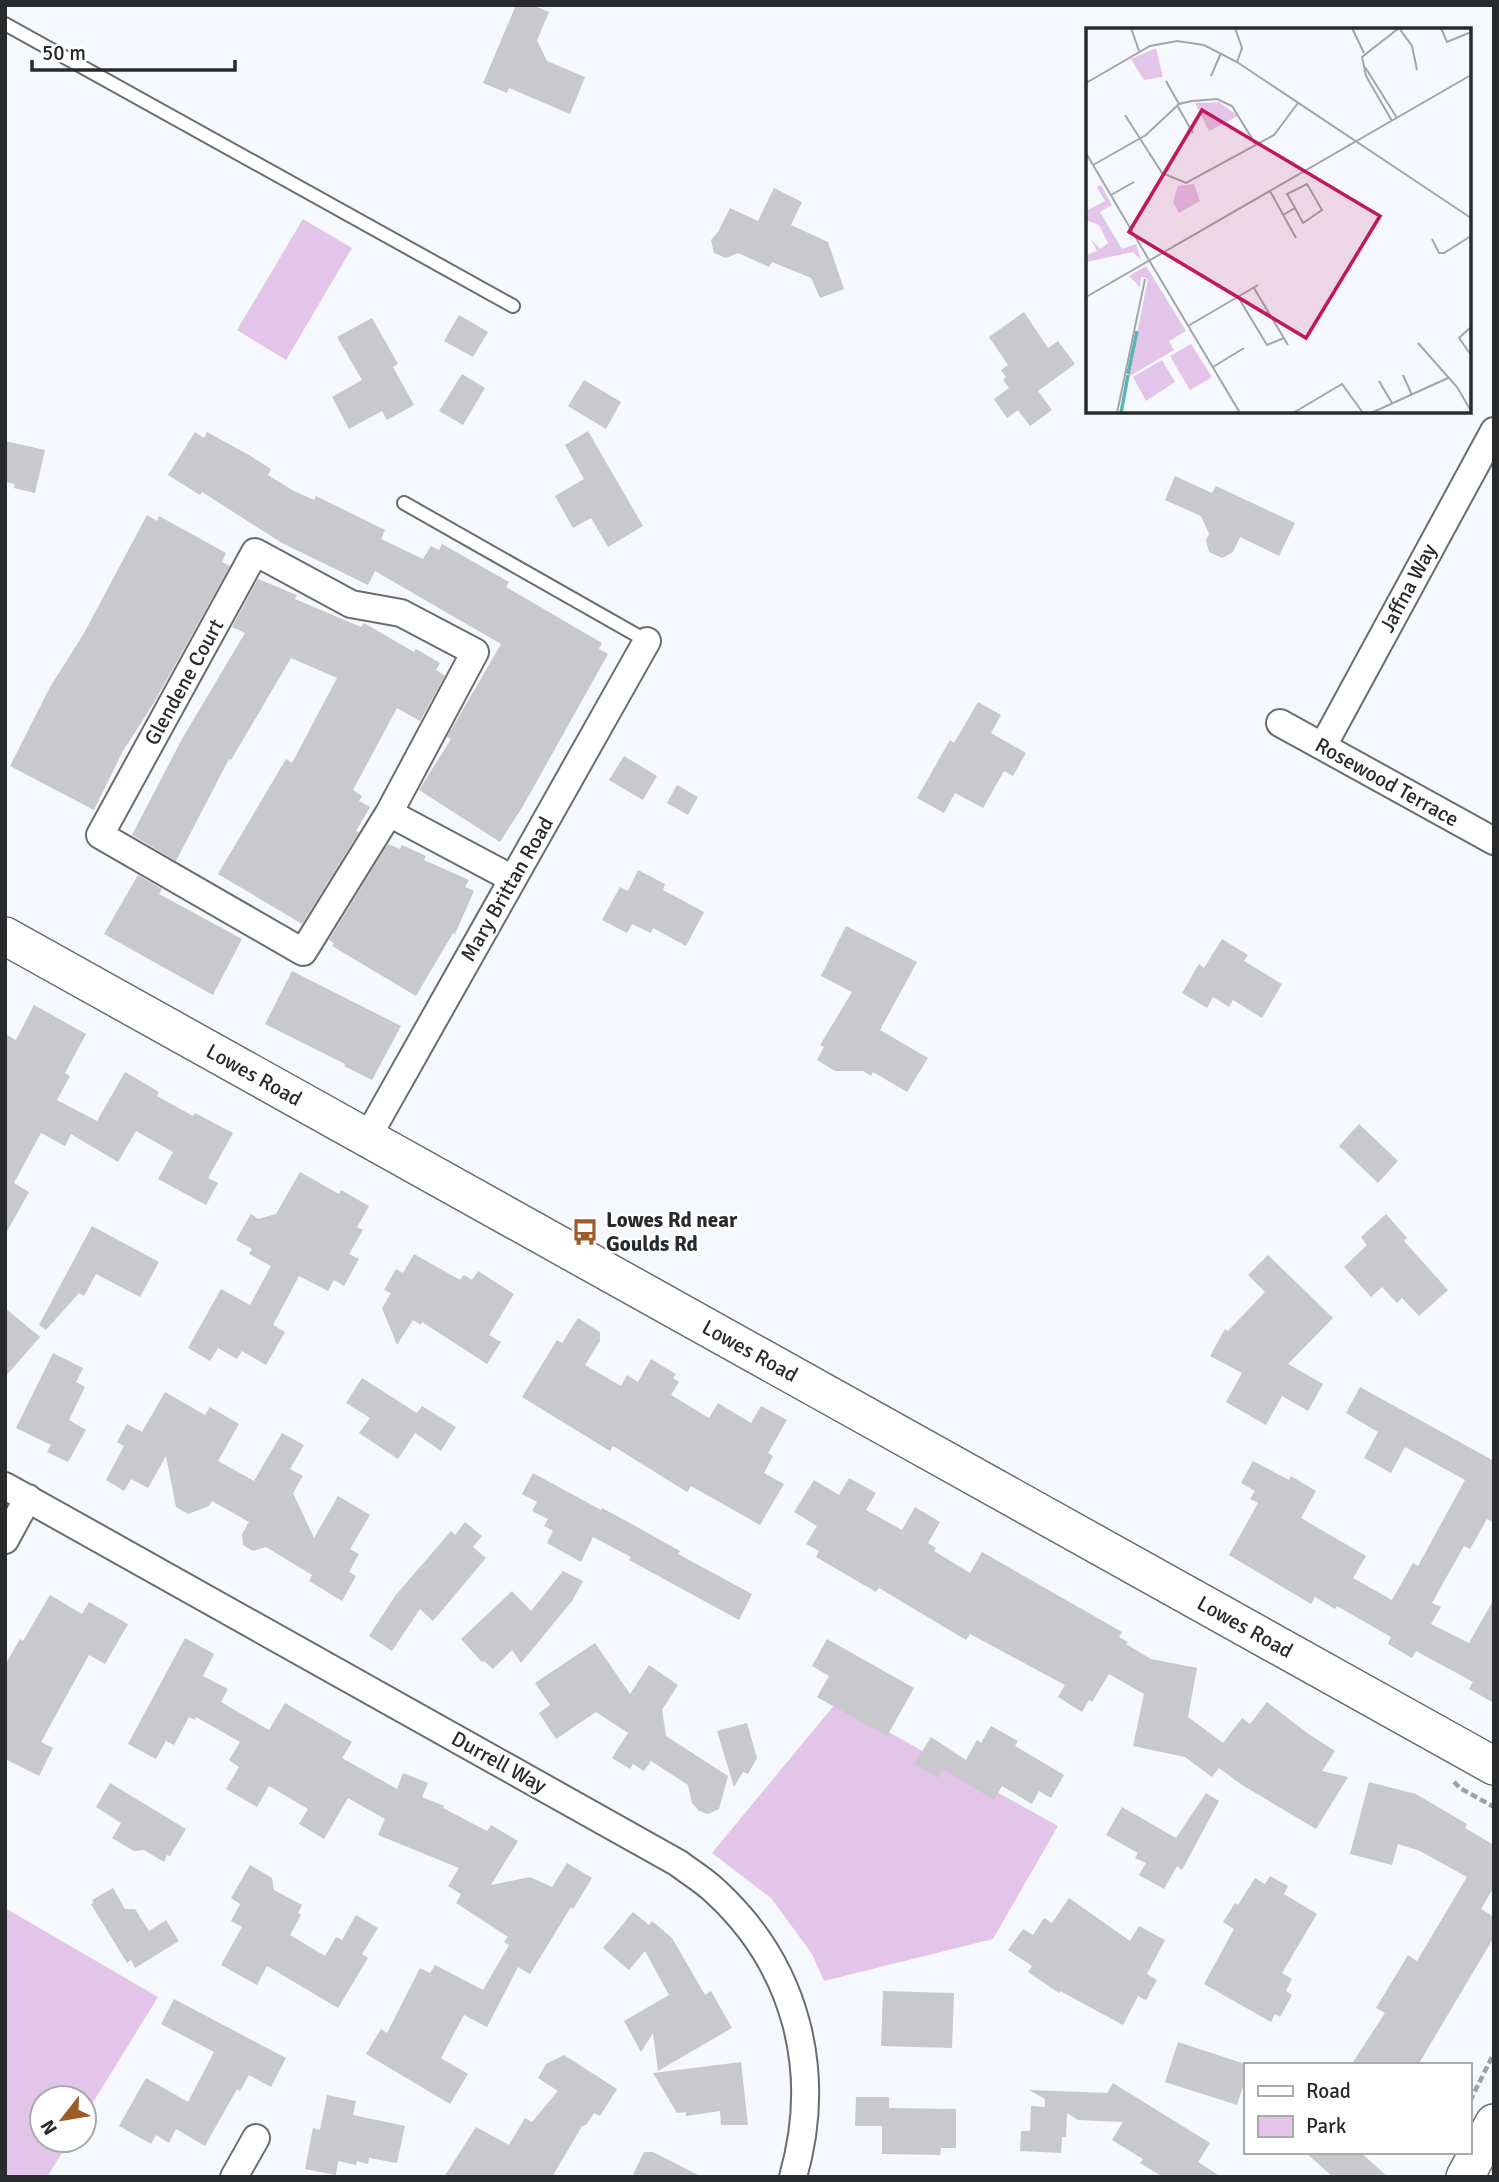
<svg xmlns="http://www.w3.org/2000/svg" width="1499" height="2182" viewBox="0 0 1499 2182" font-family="Signika,sans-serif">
<rect width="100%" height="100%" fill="#f5f8fd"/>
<path fill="#e3c5ea" d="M303,219L352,248L286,360L237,330Z
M836,1703L1058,1826L993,1939L824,1981L812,1954L771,1898L712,1853Z
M5,1908L158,1997L84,2117V2098H42V2140H70L47,2177H5Z"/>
<path fill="#c8c8cd" d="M516,5H532L549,12L537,40L547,61L585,77L570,114L509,88L507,93L483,83Z
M774,188L802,202L791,225L828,242L844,289L820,298L811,278L772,262L769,267L738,253L726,258L714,253L711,240L718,232L730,208L758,221Z
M1024,312L1048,348L1058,341L1075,364L1038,391L1052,410L1030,426L1018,410L1007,418L994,399L1009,388L1003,380L1006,377L1001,370L1008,365L989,337Z
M459,315L488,332L473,357L444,341Z
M372,318L398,364L393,367L414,405L387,420L382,411L349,429L332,397L362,380L337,337Z
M462,374L485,388L463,425L439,411Z
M584,380L621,402L606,429L568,406Z
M588,431L643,526L608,547L591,518L573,528L555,496L584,479L565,445Z
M195,432L204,438L207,432L249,455L271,469L268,475L292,490L314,500L316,496L385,530L381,539L423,559L431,546L439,550L442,544L509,582L506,587L602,643L599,649L608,654L523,806L500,842L419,790L451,739L447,737L501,644L375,571L368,585L282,543L202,492L200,495L168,475Z
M5,441L45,450L35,493L14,488L15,484L5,482Z
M1175,476L1212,493L1216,486L1295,523L1279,556L1240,537L1233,552L1222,558L1209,552L1206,540L1209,534L1201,516L1165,500Z
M147,515L157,521L159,516L226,553L222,562L230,566L155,701L123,751L94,810L10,766L50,687L83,635Z
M258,579L297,595L295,599L361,627L364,623L414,652L416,649L440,663L436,670L445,676L420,721L397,708L353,790L362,796L359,801L370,807L356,831L359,832L302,924L218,874L286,759L292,763L337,678L291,658L231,760L229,759L176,861L132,835L182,739L245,633L232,627Z
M978,702L1001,715L991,733L1026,753L1013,776L1004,771L983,808L955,793L944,813L917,798L950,740L954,743Z
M624,756L657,776L643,800L609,780Z
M677,785L698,797L688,815L667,803Z
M388,844L400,849L402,845L426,856L424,860L469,880L465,887L474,891L455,934L453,933L416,996L332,946L334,943L329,940Z
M638,870L665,884L663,890L704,912L686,946L653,928L651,933L632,924L627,933L602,920L620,887L628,891Z
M138,875L162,889L159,894L242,939L213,995L104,934Z
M846,926L917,962L880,1030L928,1058L907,1092L873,1072L871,1076L863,1071H835L817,1060L824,1047L820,1045L852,992L821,976Z
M1222,939L1248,955L1244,961L1282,984L1262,1018L1233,1000L1229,1007L1213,997L1207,1008L1182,993L1199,964L1204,968Z
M292,971L401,1026L372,1080L344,1066L345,1064L265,1024Z
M34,1005L86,1034L65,1073L70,1076L57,1100L97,1121L125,1072L159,1092L157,1096L193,1116L195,1113L233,1133L208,1178L218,1183L206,1205L158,1179L173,1152L136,1131L118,1162L71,1134L65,1146L41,1133L14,1183L29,1192L5,1235V1034L16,1040Z
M1359,1124L1398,1161L1378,1183L1339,1146Z
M300,1172L339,1194L341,1190L369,1206L357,1227L363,1230L349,1254L359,1259L344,1286L334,1280L328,1291L299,1276L273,1325L285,1332L266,1365L242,1351L237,1359L218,1348L210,1361L188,1348L221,1289L250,1305L271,1266L249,1254L252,1249L236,1240L251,1214L258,1219L276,1214Z
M1386,1214L1407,1238L1404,1241L1448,1290L1419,1316L1402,1298L1397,1303L1382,1287L1371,1297L1344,1267L1367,1245L1361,1237Z
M92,1226L159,1262L140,1297L96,1274L84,1296L79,1293L46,1330L39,1325Z
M414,1254L460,1280L464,1275L472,1280L478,1271L514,1294L489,1335L501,1342L487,1364L422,1322L421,1325L413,1320L397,1345L382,1308L391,1293L384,1290L396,1269L403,1273Z
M1268,1255L1333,1318L1288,1364L1323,1384L1308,1411L1282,1396L1266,1425L1226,1402L1242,1373L1210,1356L1225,1329L1228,1331L1265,1292L1248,1275Z
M5,1308L40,1337L5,1377Z
M578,1318L600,1332V1341L585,1365L621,1386L627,1375L638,1382L651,1359L676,1374L673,1378L679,1382L671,1395L709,1418L718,1403L751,1423L761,1406L787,1420L768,1453L773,1456L764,1473L784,1484L760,1525L691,1486L687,1492L613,1446L610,1451L522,1397L557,1340L562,1343Z
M53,1353L83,1368L76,1382L85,1387L69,1420L86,1430L68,1462L47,1452L51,1445L16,1428Z
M362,1378L417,1413L422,1406L456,1427L441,1451L415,1433L398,1459L359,1433L370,1418L346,1403Z
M1360,1387L1494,1461V1522L1487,1519L1470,1549L1464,1546L1432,1603L1441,1607L1431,1624L1469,1643L1494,1599V1703L1469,1689L1473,1682L1416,1651L1412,1658L1388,1644L1391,1637L1337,1606L1335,1609L1315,1597L1311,1604L1229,1555L1258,1503L1250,1499L1255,1491L1241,1483L1253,1461L1289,1480L1291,1476L1316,1491L1301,1518L1366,1556L1353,1578L1392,1600L1413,1563L1418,1566L1465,1480L1405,1447L1391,1473L1364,1458L1378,1432L1346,1413Z
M165,1392L205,1415L210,1407L239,1424L218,1461L254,1481L282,1433L304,1445L290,1469L303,1476L293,1493L314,1538L338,1496L370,1515L350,1549L359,1554L349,1572L356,1576L342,1601L309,1581L312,1575L266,1547L253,1551L243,1545L242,1534L249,1522L212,1501L209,1506L188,1514L176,1507L166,1456L148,1488L131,1479L124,1491L106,1480L124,1446L117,1442L127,1424L142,1432Z
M533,1473L601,1510L602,1508L628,1522L680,1551L678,1554L752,1594L739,1620L629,1560L631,1557L593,1537L581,1562L547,1543L553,1531L544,1526L548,1519L532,1511L537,1502L522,1494Z
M849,1478L876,1493L866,1510L902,1530L915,1507L940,1522L928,1543L936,1548L934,1551L970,1573L982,1552L1122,1632L1119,1637L1128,1642L1126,1644L1151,1659L1197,1668L1188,1717L1223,1743L1242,1718L1250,1724L1267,1702L1307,1733L1335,1751L1322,1771L1348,1777L1316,1829L1242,1785L1219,1768L1212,1777L1185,1757L1133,1746L1144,1694L1109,1674L1092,1702L1089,1700L1082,1712L1058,1697L1065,1685L970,1634L966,1640L879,1588L876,1592L816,1557L819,1551L806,1544L817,1526L794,1512L814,1480L839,1495Z
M465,1522L482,1536L473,1547L486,1558L433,1621L420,1609L392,1651L369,1636L395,1596L451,1531L455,1535Z
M563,1571L583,1581L572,1601L521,1663L512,1650L493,1669L484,1661L482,1662L461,1639L512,1591L531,1611Z
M50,1595L82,1614L89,1602L128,1624L105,1664L89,1655L41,1742L53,1748L39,1776L5,1759V1665L20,1639L23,1641Z
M185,1638L214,1654L203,1676L228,1689L221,1702L269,1730L285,1703L352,1742L342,1758L397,1789L403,1773L428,1783L422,1797L444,1806L443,1808L487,1831L491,1825L518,1841L491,1885L530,1877L552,1887L567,1863L592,1878L573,1909L571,1907L530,1974L518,1967L487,2027L464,2015L441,2058L468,2074L450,2104L366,2054L381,2029L387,2033L420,1968L430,1973L435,1965L483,1990L509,1945L504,1942L508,1937L456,1903L461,1894L448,1886L459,1868L378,1835L385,1819L348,1798L324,1839L299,1824L308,1809L269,1786L257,1807L226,1789L239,1767L229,1760L240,1742L196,1717L195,1720L189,1717L174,1745L166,1741L156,1759L128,1744Z
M827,1639L914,1688L887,1736L817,1697L829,1676L812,1666Z
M595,1643L630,1694L649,1665L678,1685L662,1710L666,1736L728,1776L719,1809L708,1814L699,1811L692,1803L688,1785L651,1761L644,1771L633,1764L630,1769L612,1758L628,1733L596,1712L556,1739L539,1713L550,1705L535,1683Z
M747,1723L757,1758L748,1774L743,1772L734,1787L717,1731Z
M991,1726L1018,1741L1015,1746L1064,1775L1051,1798L1039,1791L1032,1804L1002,1786L994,1800L943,1769L937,1778L914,1764L931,1737L966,1760L977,1740L981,1743Z
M1369,1782L1416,1794L1467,1824L1465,1828L1494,1845V1887L1481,1909L1494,1917V1937L1418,2065H1351L1385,2013L1376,2008L1408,1955L1417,1961L1467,1877L1420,1851L1398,1844L1392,1865L1350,1854Z
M110,1783L186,1829L170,1856L167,1855L164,1862L144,1850L134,1851L112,1838L121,1823L96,1807Z
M1206,1793L1219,1801L1182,1870L1177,1866L1164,1889L1139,1875L1146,1863L1135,1858L1138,1853L1106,1835L1122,1807L1176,1838Z
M250,1865L272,1878L274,1890L302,1905L298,1913L301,1915L290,1935L325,1956L336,1937L342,1940L356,1915L378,1928L362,1954L368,1958L338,2008L267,1966L257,1985L221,1965L242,1927L231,1921L240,1904L231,1898Z
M1270,1876L1288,1886L1284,1894L1317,1914L1282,1973L1292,1979L1286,1991L1292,1995L1280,2017L1275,2014L1271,2022L1204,1984L1234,1929L1223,1922L1235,1903L1238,1905L1255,1878L1265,1884Z
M113,1888L125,1909H135L149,1931L166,1920L179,1941L135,1968L131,1960L127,1963L91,1904L94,1903L92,1900Z
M1069,1898L1130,1941L1139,1926L1165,1940L1147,1974L1157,1980L1146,2000L1138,1996L1123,2025L1060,1991L1059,1993L1028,1972L1032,1966L1008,1950L1023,1929L1033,1935L1044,1918L1052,1923Z
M633,1912L649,1925L652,1921L672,1938L705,1995L711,1991L732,2028L658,2071L653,2033L641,2052L624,2021L669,1995L645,1951L629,1970L603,1948Z
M883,1991L954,1993L952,2048L881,2046Z
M174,1999L286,2058L271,2087L249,2075L240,2091L237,2089L205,2146L176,2129L169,2143L156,2135L151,2144L119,2126L146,2078L188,2102L214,2052L161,2024Z
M1178,2042L1248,2065H1245V2080L1237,2105L1165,2082Z
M564,2055L617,2089L600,2116L594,2113L586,2125L582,2126L552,2177H444L476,2127L509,2145L525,2118L532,2122L558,2091L538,2078L546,2064Z
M741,2062L748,2125H721L720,2111L686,2116V2112L677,2113L653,2073Z
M1113,2083L1210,2143L1198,2162L1221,2177H1163L1140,2163L1143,2159L1112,2140L1123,2122L1078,2120L1067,2113L1066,2137H1062L1061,2153L1020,2151L1021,2131H1030L1031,2106L1045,2107V2099L1029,2090L1107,2093Z
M327,2095L356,2101L353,2115L405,2126L397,2163L369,2158L368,2164L357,2161L356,2165L338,2161L336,2175L305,2169L313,2128L320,2130Z
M856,2097H889V2108L956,2109V2148H941L940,2155L882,2154V2126H855Z
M644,2152H653L702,2177H632Z
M1305,2152H1360L1388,2177H1333Z"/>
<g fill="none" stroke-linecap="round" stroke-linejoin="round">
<defs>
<path id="lane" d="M5,24L513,306
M404,503L647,641"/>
<path id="street" d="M1280,723L1494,841
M1323,746L1494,431
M389,813L475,652L401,613L351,604L255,552L100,835L303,952L389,813L513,879
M367,1138L647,641
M5,1486L678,1863C691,1873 705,1881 716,1892C797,1967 823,2072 793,2177
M5,1540L28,1498
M234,2177L256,2138"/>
<path id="secondary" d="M5,936L1494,1766
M1465,2177L1494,2123"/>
</defs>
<use href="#lane" stroke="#6a6d70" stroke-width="16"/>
<use href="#street" stroke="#6a6d70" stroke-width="30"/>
<use href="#secondary" stroke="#6a6d70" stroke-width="40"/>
<path stroke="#9fa1a4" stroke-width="4.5" stroke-dasharray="7 3.5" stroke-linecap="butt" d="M1454,1782L1460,1788L1494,1807
M1470,2101L1494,2053"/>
<use href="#lane" stroke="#fff" stroke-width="12"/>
<use href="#street" stroke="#fff" stroke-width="26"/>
<use href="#secondary" stroke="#fff" stroke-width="37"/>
</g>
<defs>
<symbol id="bus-bare" viewBox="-9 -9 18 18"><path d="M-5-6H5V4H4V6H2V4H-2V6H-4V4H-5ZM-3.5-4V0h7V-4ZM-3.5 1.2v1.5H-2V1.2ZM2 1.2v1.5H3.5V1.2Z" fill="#9d5b28" stroke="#fff" stroke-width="2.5" paint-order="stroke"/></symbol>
</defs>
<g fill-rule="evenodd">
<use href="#bus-bare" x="566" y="1213" width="38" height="38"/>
</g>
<g text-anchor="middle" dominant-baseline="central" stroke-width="5" stroke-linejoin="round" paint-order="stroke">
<g font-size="21" fill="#282a2b" stroke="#fff">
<text transform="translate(1408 588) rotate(-62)">Jaffna Way</text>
<text transform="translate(184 682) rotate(-61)">Glendene Court</text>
<text transform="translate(1387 782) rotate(29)">Rosewood Terrace</text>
<text transform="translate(507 889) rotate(-60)">Mary Brittan Road</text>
<text transform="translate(254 1075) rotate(29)">Lowes Road</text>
<text transform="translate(750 1351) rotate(29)">Lowes Road</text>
<text transform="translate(1245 1627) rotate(29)">Lowes Road</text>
<text transform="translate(499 1762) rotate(29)">Durrell Way</text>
</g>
<g font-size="21" font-weight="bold" fill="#282a2b" stroke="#fff" text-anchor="start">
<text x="606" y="1220">Lowes Rd near<tspan x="606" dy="24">Goulds Rd</tspan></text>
</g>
</g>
<g transform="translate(1086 28)">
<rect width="385" height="385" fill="#f5f8fd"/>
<path d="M70,20L77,49L58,52L45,31ZM133,74L152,88L123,103L109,75ZM108,156L114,173L93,185L87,174L92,158ZM15,157L26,177L14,184L36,221L50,216L55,232L47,224L0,234V227L11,223L5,211L14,221L22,215L13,197L0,192V183L19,173L11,159ZM60,238L100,303L83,313L88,322L42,349L62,251L55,249L54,259L43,248ZM105,316L126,349L104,362L84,328ZM76,332L89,354L60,373L47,349Z" fill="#e3c5ea"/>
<path fill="none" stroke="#56b6b3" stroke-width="3.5" d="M42,346L51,303M35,385L42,347"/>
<path fill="none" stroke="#a3a6a9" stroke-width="2" d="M45,0L53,23M149,0L156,20L151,34M266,0L278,25M313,0L326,18L331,42M355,0L361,14L385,4M279,39L311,90M125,48L135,25M80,53L93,76M0,55L64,18L91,13L118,17L151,34L385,190M91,77L107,105M39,87L76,145L100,155L188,107L212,75M306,93L280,48L276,29L313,0M0,125L63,232M7,137L60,107L93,76L106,73L131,71L146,78L170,117M184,163L210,210M25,167L48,154M197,187L209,180L201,166L221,156L236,182L217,195L209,180M346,211L353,225H358L385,208M63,232L154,385M168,260L202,317M0,269L385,47M152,269L181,317L198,310M102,298L172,257M385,299L373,310L385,327M332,315L371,359L385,383M127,339L158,320M317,347L326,367M293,353L306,375M31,385L59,251M207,385L256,356L277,385M285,385L362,350"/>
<path fill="#c2185b" fill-opacity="0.15" stroke="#c2185b" stroke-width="3.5" d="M116,82L294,188L220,310L43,204Z"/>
<rect width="385" height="385" fill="none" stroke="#282a2b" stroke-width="3.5"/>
</g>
<rect width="1499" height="2182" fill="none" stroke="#282a2b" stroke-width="14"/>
<rect x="1244" y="2063" width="228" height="91" fill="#ffffff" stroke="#a9aaaa" stroke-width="2"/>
<rect x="1258" y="2086" width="35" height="10" fill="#ffffff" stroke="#a9aaaa" stroke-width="2"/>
<text x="1306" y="2098" font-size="21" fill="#282a2b">Road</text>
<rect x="1258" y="2116" width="35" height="21" fill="#e3c5ea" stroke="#a9aaaa" stroke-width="2"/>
<text x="1306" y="2133" font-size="21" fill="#282a2b">Park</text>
<g transform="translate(63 2119) rotate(239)"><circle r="33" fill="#ffffff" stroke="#a9aaaa" stroke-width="2"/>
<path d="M0-5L12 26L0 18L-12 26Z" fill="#9d5b28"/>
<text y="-10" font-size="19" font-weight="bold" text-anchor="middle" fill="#282a2b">N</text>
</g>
<path d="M32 60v10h203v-10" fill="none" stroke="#282a2b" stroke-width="3.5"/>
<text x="42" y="60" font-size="21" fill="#282a2b" stroke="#ffffff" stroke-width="5" paint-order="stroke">50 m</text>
</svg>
